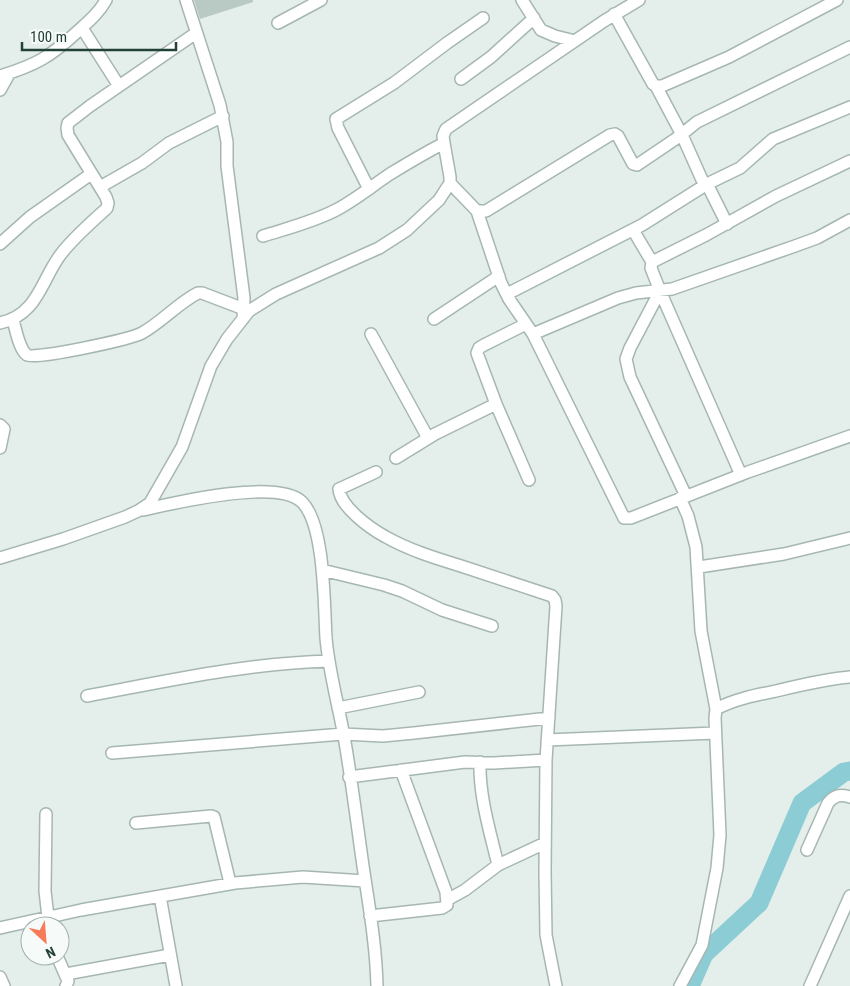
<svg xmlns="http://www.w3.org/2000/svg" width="850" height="986" viewBox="0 0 850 986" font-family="'Roboto Condensed',sans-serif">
<rect width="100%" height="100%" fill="#e4eeea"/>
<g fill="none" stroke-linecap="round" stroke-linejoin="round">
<path stroke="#8bccd5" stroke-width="19" d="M690,986L704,954L759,903L802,803L844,772L850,771"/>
</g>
<path fill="#b9c9c3" d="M194,0H253V2L200,19Z"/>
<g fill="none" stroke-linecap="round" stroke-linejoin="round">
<defs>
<path id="street" d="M186,0L220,105L227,142V166L244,298L243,319
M522,0L541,30L555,36L575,41
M614,14L653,84L656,86H662L729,57L837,0
M278,23L321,0
M82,28L119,86
M0,76C36,65 50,57 77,32C88,22 99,13 106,0
M461,79L491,57L534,18
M656,86L682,135L703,182L707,184L740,168L773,139L850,107
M0,90L9,74
M450,183L477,211H486L610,135L615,134L618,136L633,164L637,165L677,138L697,122L850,47
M100,187L142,163L169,143L223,116
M369,189L338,128L336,119L394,83L447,43L483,18
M477,211L501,283L509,299L533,334L624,518H631L748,472L850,436
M633,230L652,262
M263,236C288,228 313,222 336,210C355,200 372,186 390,174C408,163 425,153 444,143
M0,244L30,217L91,174
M660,291L630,348L626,359L630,377L686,496
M507,294L642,225L707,184L727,224
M434,319L499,276
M13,320C16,330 19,349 27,355C36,360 131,339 142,333C162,322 178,303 198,293H202L244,309
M0,323C38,315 41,280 61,254C74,237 92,222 107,208L108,203L106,197L68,135L67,128L68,123L90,106L196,33
M526,324L484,345L479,348L477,353L496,404L529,480
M371,334L428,438
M533,334L618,298L636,293L672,289L795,246L817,238L850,220
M0,425L4,429L0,448
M396,458L435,434L496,404
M376,472L339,489C340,507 371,529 386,537C409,550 435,558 461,566C491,576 521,586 552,596L555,600L556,606L546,760L545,871L546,935L556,986
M741,475L660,291L651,268L652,262L706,235L776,196L850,161
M680,498L688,516L696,547L701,631L716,709
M143,510C174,503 277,478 302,502C325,525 324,605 326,638C329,673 339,707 345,742C352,783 357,824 363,866C369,906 376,945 377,986
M0,558L63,539L125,517L138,511L150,503L182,447L211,366L227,339L249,311L276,294L379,248L407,230L439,200L450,183V177L444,143L443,136L446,129L604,21L639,0
M699,567L784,554L850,538
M322,570L384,585L402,591L442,610L492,626
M87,696C167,681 248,663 329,661
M338,708L419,692
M547,740L715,733
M112,753L343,734L383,736L414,733L549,718
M480,762C479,796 490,832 498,865
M349,777L465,762L494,763L546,760
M46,814L45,891L49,926
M136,823L211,816L214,817L230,883
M807,850L828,803C835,795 840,794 850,797
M160,896L176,986
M447,900L465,890L498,865L545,843
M370,916L442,908L447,905L446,892L401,770
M0,928L81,910L235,883L303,877L365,881
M57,956L68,981L66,986
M66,974L170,955
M0,977L4,986
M680,986L702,945L717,868L720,835L715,718L716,709C735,699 756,695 776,691C801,685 825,679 850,677
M810,986L850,896"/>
</defs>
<use href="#street" stroke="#a6b7b1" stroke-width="14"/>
<use href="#street" stroke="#fff" stroke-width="11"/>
</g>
<g transform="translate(45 941) rotate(154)"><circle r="24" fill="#f6faf8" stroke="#a1b0ab"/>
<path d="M0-4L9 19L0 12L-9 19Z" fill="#f87b59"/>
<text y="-8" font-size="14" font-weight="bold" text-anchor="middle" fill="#224138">N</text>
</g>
<path d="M22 42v8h154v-8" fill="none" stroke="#224138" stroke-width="2.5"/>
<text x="30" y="42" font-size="15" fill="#224138" stroke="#f6faf8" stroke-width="4" paint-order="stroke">100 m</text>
</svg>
